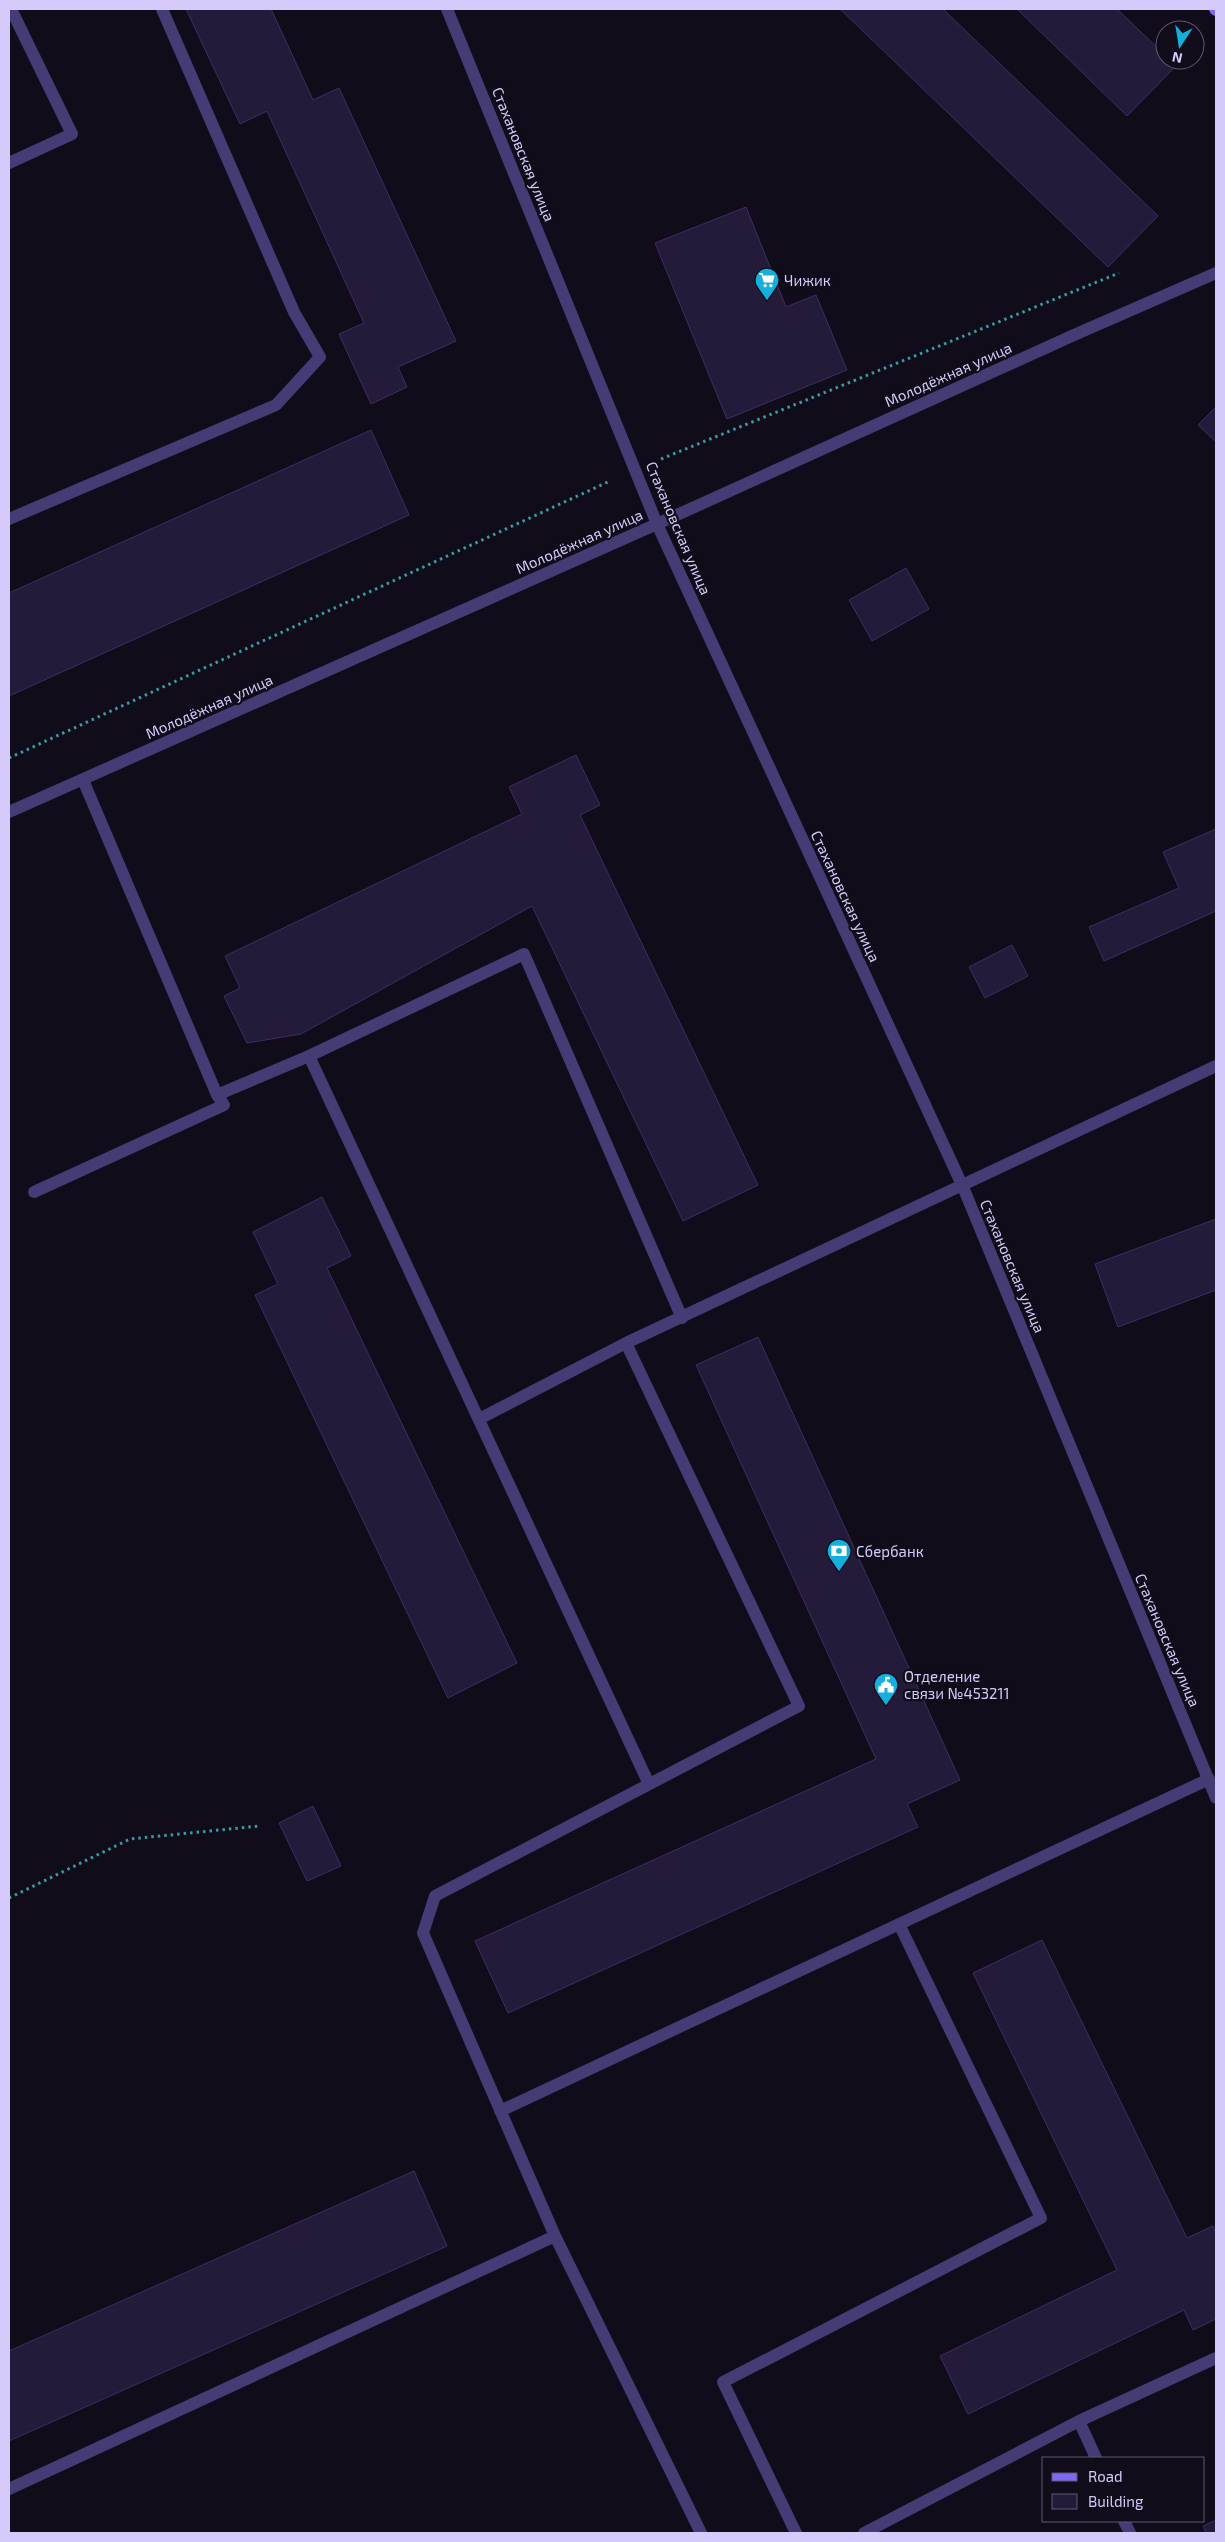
<svg xmlns="http://www.w3.org/2000/svg" width="1225" height="2542" viewBox="0 0 1225 2542" font-family="'Exo 2',sans-serif">
<rect width="100%" height="100%" fill="#100c1a"/>
<path fill="#241a39" stroke="#3f2e63" d="M186,9H271L313,100L339,88L456,341L398,367L407,387L371,404L339,334L364,323L267,111L240,124Z
M840,9H943L1158,216L1108,267Z
M1017,9H1117L1165,55V60H1170L1176,66L1127,116Z
M746,207L786,307L816,295L847,370L727,419L655,243Z
M1216,407V442L1198,425Z
M371,430L409,515L9,696V593Z
M906,568L929,609L872,641L849,600Z
M576,755L600,805L580,815L758,1185L683,1221L532,906L301,1034L247,1043L224,996L240,988L225,956L522,814L509,787Z
M1216,829V911L1104,961L1089,927L1179,888L1163,852Z
M1012,945L1028,976L985,998L969,967Z
M322,1197L351,1256L327,1268L517,1663L448,1698L255,1295L278,1284L253,1232Z
M1216,1219V1290L1118,1327L1095,1264Z
M758,1337L960,1780L907,1804L918,1827L508,2013L475,1941L876,1759L696,1365Z
M313,1806L341,1866L307,1881L279,1823Z
M1042,1940L1187,2238L1213,2226L1216,2233V2319L1193,2330L1184,2310L968,2414L940,2356L1117,2270L973,1973Z
M414,2171L447,2246L9,2441V2351Z
M1216,2520V2533H1206L1203,2526Z"/>
<g fill="none" stroke-linecap="round" stroke-linejoin="round">
<path stroke="#369ba2" stroke-width="3" stroke-dasharray="2.5 4" stroke-linecap="butt" d="M661,459L1119,273
M9,758L610,481
M9,1898L130,1839L259,1826"/>
<path stroke="#453b75" stroke-width="12" d="M9,163L72,134L11,9
M9,519L276,405L320,357L294,312L162,9
M83,780L217,1095L309,1056L524,954L682,1318
M309,1056L649,1784
M34,1192L224,1105L217,1095
M626,1343L799,1706L435,1896L423,1933L555,2236L701,2533
M479,1419L626,1343L1216,1066
M500,2111L1209,1779
M1079,2421L1096,2458
M9,2489L555,2236
M1124,2521L1130,2533
M796,2533L723,2382L1041,2218L899,1924
M864,2533L1079,2421L1216,2358"/>
<path stroke="#453b75" stroke-width="12" d="M447,9L657,524L963,1187L1216,1798
M9,812L657,524L1074,335L1216,273"/>
<path stroke="#7e69f2" stroke-width="12" d="M1215,9L1216,10"/>
</g>
<defs>
<symbol id="supermarket-pin" viewBox="-11 -11 22 30"><path d="M0 17L-7.5 6A9.5 9.5 0 1 1 7.5 6Z" fill="#13afdd" stroke="#100c1a"/><path d="M-6-5.5h2.5l.6 2H6L4.5 2H-2.5L-4.4-4H-6ZM-1.5 3.2a1.3 1.3 0 1 0 .1 0ZM3 3.2a1.3 1.3 0 1 0 .1 0Z" fill="#fff"/></symbol>
<symbol id="bank-pin" viewBox="-11 -11 22 30"><path d="M0 17L-7.5 6A9.5 9.5 0 1 1 7.5 6Z" fill="#13afdd" stroke="#100c1a"/><path d="M-6-4H6V4H-6ZM0-2.3a2.3 2.3 0 1 0 0 4.6a2.3 2.3 0 1 0 0-4.6Z" fill="#fff"/></symbol>
<symbol id="civic-pin" viewBox="-11 -11 22 30"><path d="M0 17L-7.5 6A9.5 9.5 0 1 1 7.5 6Z" fill="#13afdd" stroke="#100c1a"/><path d="M-.6-6.5H3V-4.5H.6V-3L4-1V1h2V6H-6V1h2V-1L-.6-3ZM-1.2 2.5V6h2.4V2.5Z" fill="#fff"/></symbol>
</defs>
<g fill-rule="evenodd">
<use href="#supermarket-pin" x="753" y="266" width="28" height="38"/>
<use href="#bank-pin" x="825" y="1537" width="28" height="38"/>
<use href="#civic-pin" x="872" y="1671" width="28" height="38"/>
</g>
<g text-anchor="middle" dominant-baseline="central" stroke-width="4.5" stroke-linejoin="round" paint-order="stroke">
<g font-size="15" fill="#d5cafa" stroke="#100c1a">
<text transform="translate(524 154) rotate(68)">Стахановская улица</text>
<text transform="translate(948 374) rotate(-24)">Молодёжная улица</text>
<text transform="translate(679 528) rotate(67)">Стахановская улица</text>
<text transform="translate(579 541) rotate(-24)">Молодёжная улица</text>
<text transform="translate(209 706) rotate(-24)">Молодёжная улица</text>
<text transform="translate(846 896) rotate(65)">Стахановская улица</text>
<text transform="translate(1013 1266) rotate(67)">Стахановская улица</text>
<text transform="translate(1168 1640) rotate(67)">Стахановская улица</text>
</g>
<g font-size="15" fill="#d5cafa" stroke="#100c1a" text-anchor="start">
<text x="784" y="280">Чижик</text>
<text x="856" y="1551">Сбербанк</text>
<text x="904" y="1676">Отделение<tspan x="904" dy="17">связи №453211</tspan></text>
</g>
</g>
<rect width="1225" height="2542" fill="none" stroke="#d5cafa" stroke-width="20"/>
<rect x="1042" y="2457" width="162" height="65" fill="#100c1a" stroke="#5f5874"/>
<rect x="1052" y="2473" width="25" height="8" fill="#7e69f2" stroke="#5f5874"/>
<text x="1088" y="2482" font-size="15" fill="#d5cafa">Road</text>
<rect x="1052" y="2494" width="25" height="15" fill="#241a39" stroke="#5f5874"/>
<text x="1088" y="2507" font-size="15" fill="#d5cafa">Building</text>
<g transform="translate(1180 45) rotate(192)"><circle r="24" fill="#100c1a" stroke="#5f5874"/>
<path d="M0-4L9 19L0 12L-9 19Z" fill="#13afdd"/>
<text y="-8" font-size="14" font-weight="bold" text-anchor="middle" fill="#d5cafa">N</text>
</g>
</svg>
